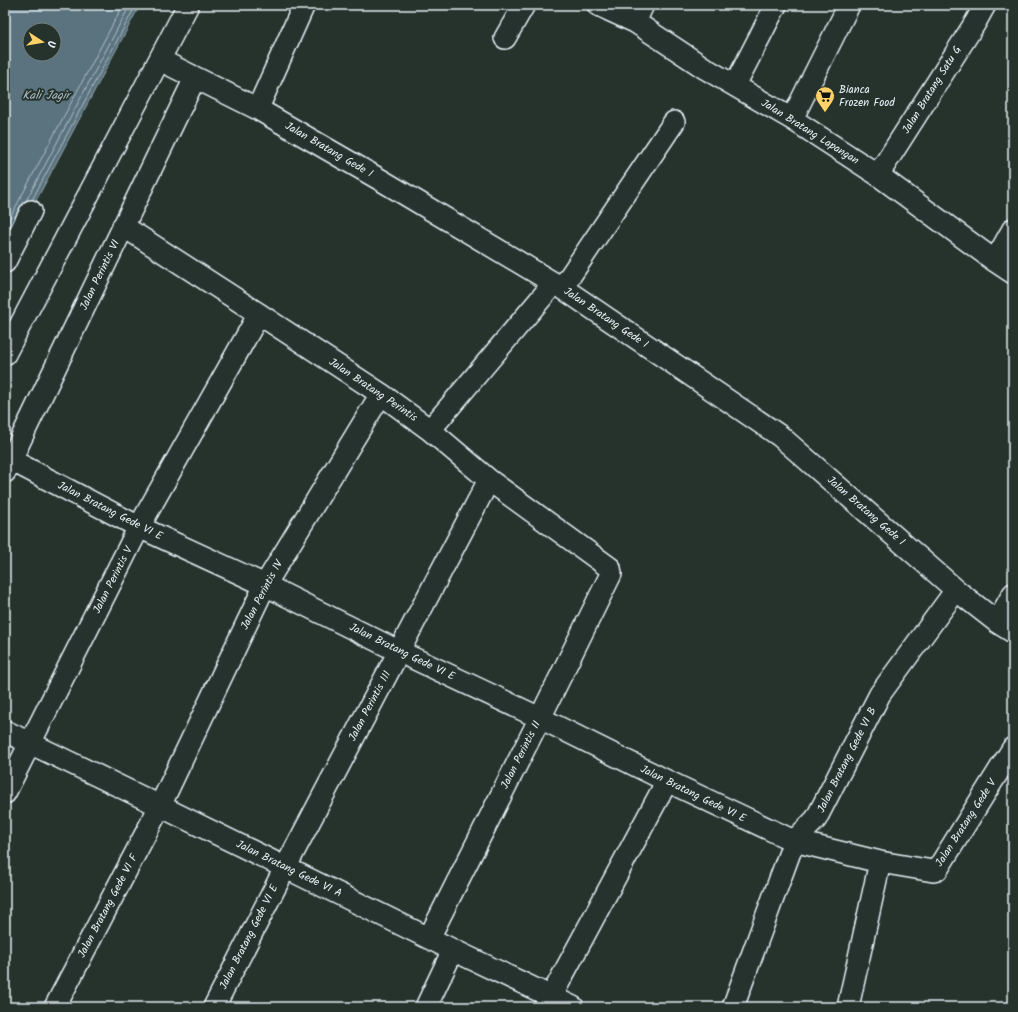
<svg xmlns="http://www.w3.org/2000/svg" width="1018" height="1012" viewBox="0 0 1018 1012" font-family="Kalam,sans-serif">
<rect width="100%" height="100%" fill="#26332d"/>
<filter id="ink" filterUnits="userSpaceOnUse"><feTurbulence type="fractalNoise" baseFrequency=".025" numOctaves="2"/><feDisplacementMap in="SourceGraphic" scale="8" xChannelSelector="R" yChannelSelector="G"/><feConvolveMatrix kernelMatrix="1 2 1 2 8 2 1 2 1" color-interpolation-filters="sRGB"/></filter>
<g filter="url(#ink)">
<path fill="#5a737e" stroke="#93a5af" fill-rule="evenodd" d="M8,5H140L5,259V10ZM30,30H54V54H30Z"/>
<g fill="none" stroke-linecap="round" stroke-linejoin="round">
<path stroke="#afbfc7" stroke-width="1" d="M32,200L136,5
M26,201L130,5
M5,227L123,5"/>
<defs>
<path id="minor" d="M598,5L635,22L706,69L792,119L878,175L995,261L1013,273
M635,22L643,5
M505,38L524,5
M160,60L256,108L386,183L567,291L780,436L956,590L997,622L1013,632
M735,85L776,5
M256,108L262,99L304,5
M792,119L849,5
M878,175L975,23L985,5
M123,226L259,314L381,394L430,430L489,480L610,568L611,574L540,718L429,938
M995,261L1013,229
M5,262L31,211
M562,288L674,122
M5,354L188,5
M430,430L554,283
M11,460L139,527L265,585L398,651L540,718L667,781L794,841L880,862L933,871L937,870L1013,748
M5,472L195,78
M997,622L1013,594
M5,731L160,806L453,950L573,1007
M5,793L139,527L259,314
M551,997L667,781
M55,1007L160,806L265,585L381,394
M214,1007L282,874L489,480
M426,1007L453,950
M733,1007L794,841L816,819L880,694L956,590
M848,1007L880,862"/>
</defs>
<use href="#minor" stroke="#e8f1f8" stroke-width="24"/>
<use href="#minor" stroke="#26332d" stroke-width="21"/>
</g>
</g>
<defs>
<symbol id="supermarket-pin" viewBox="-11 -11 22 30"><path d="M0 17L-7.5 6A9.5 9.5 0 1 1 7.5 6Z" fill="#ffd166" stroke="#26332d"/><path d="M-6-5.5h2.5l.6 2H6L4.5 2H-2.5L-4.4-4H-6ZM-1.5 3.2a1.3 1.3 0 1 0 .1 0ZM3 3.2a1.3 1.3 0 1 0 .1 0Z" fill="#111"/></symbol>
</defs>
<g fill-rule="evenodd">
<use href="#supermarket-pin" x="814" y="85" width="22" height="30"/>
</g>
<g text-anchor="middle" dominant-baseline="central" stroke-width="4" stroke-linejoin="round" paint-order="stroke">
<g font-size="11" fill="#e8f1f8" stroke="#26332d" text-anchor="start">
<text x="839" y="90">Bianca<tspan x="839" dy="13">Frozen Food</tspan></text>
</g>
<g font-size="11" fill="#e8f1f8" stroke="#26332d">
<text transform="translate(932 90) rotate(-58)">Jalan Bratang Satu G</text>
<text transform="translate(810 132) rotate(32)">Jalan Bratang Lapangan</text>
<text transform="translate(329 150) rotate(30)">Jalan Bratang Gede I</text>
<text transform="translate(100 275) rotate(-64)">Jalan Perintis VI</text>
<text transform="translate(606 318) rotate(34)">Jalan Bratang Gede I</text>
<text transform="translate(373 390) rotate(34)">Jalan Bratang Perintis</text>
<text transform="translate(110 511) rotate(27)">Jalan Bratang Gede VI E</text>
<text transform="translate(866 511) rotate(41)">Jalan Bratang Gede I</text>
<text transform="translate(113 580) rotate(-63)">Jalan Perintis V</text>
<text transform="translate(262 595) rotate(-62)">Jalan Perintis IV</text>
<text transform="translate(402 652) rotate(26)">Jalan Bratang Gede VI E</text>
<text transform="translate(370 706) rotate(-62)">Jalan Perintis III</text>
<text transform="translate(521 755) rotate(-63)">Jalan Perintis II</text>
<text transform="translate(847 760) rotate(-63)">Jalan Bratang Gede VI B</text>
<text transform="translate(693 794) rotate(26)">Jalan Bratang Gede VI E</text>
<text transform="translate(966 823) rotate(-57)">Jalan Bratang Gede V</text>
<text transform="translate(289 869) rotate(26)">Jalan Bratang Gede VI A</text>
<text transform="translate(108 906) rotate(-62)">Jalan Bratang Gede VI F</text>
<text transform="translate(249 937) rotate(-63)">Jalan Bratang Gede VI E</text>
</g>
<g font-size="12" font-style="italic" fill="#afbfc7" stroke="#26332d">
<text x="46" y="95">Kali Jagir</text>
</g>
</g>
<rect width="1018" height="1012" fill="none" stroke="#26332d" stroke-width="20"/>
<rect x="10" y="10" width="998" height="992" fill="none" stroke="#e8f1f8" stroke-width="1.5" filter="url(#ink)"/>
<g transform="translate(42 42) rotate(102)"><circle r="19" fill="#26332d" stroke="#747f7e"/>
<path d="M0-3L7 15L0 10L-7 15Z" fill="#ffd166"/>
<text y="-6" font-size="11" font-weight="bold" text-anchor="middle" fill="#e8f1f8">U</text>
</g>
</svg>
